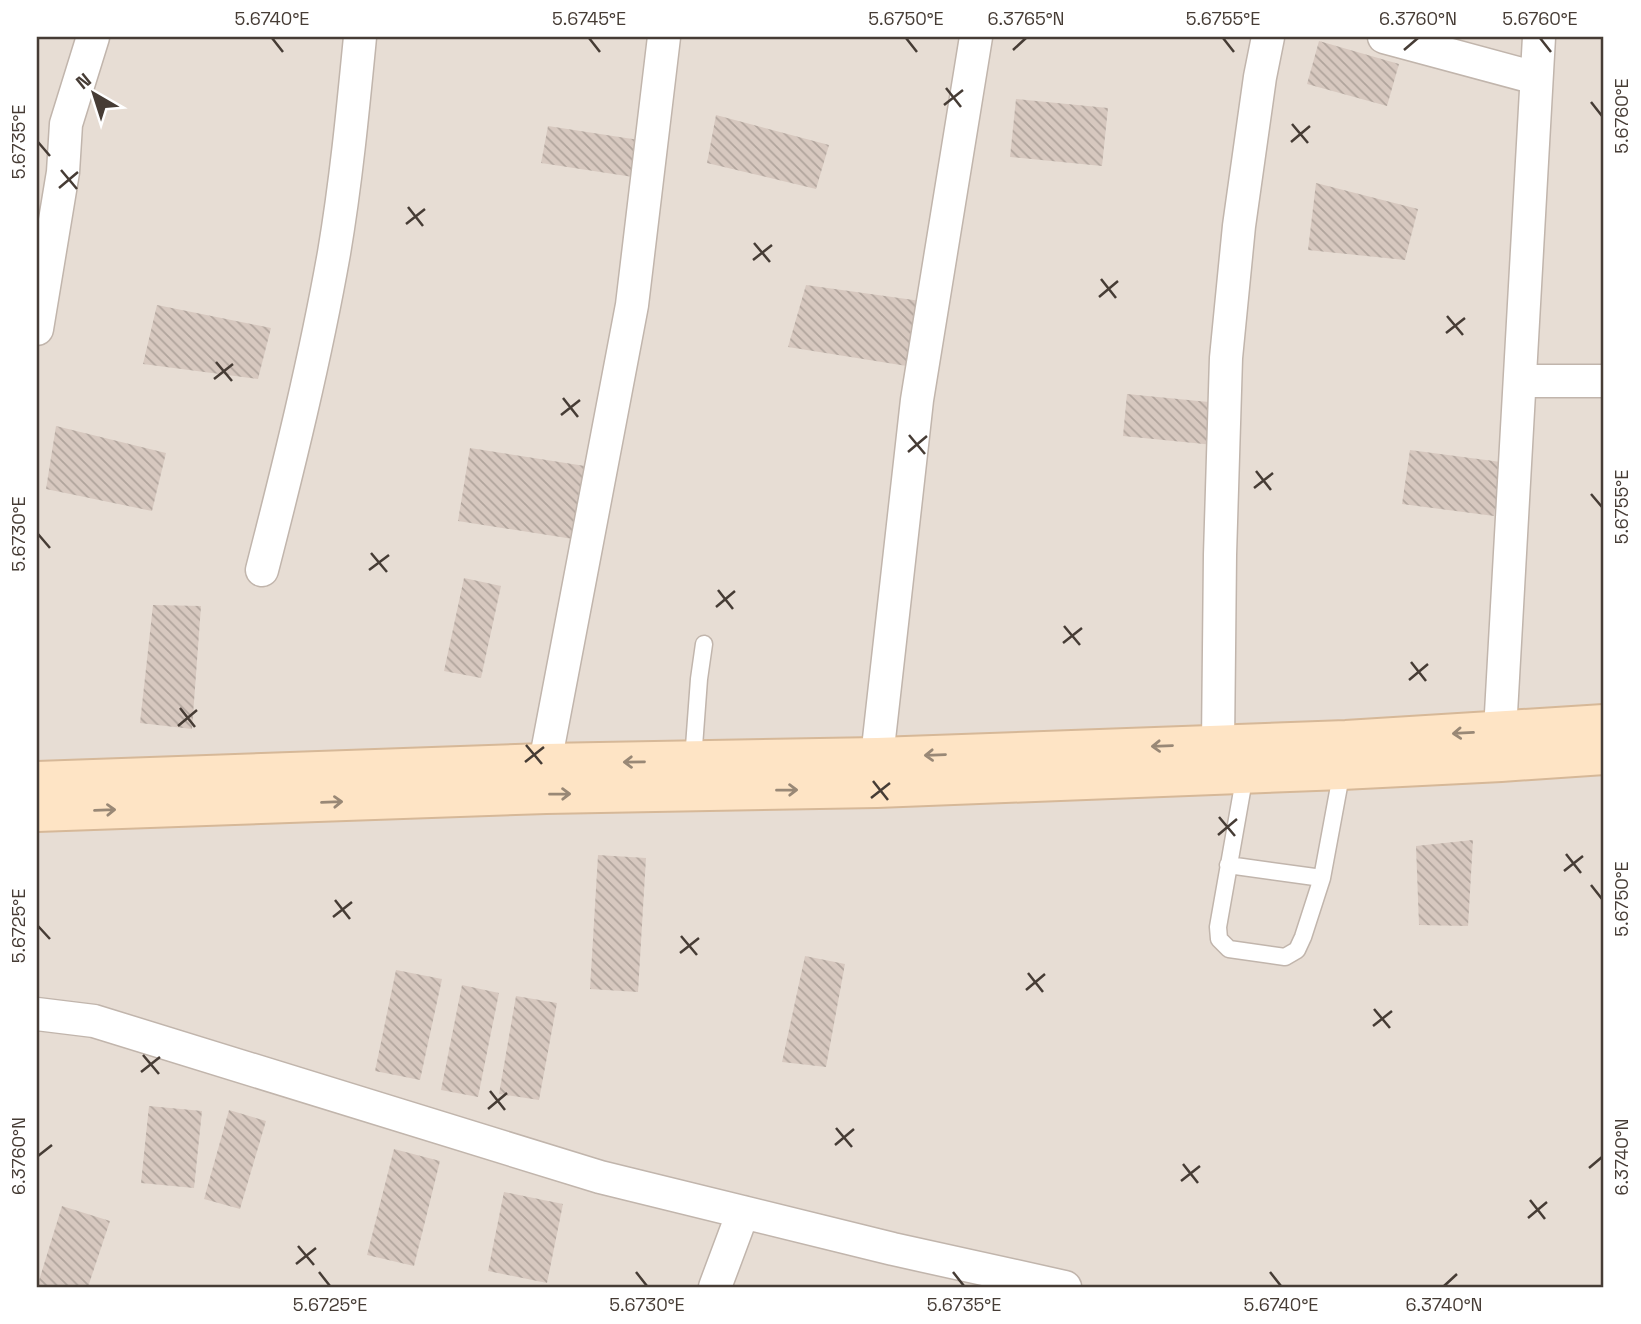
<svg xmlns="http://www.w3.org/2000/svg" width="1641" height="1324" viewBox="0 0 1641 1324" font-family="'Space Grotesk',sans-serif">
<defs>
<pattern id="building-back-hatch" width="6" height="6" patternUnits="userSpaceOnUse" patternTransform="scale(1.75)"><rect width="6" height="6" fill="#d7c8bf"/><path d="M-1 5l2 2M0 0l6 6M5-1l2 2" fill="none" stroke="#b0a49c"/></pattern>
</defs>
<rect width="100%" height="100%" fill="#f3ece6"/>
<path fill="#e7ddd4" d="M37,37H1604V1287H37Z"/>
<path fill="url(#building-back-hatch)" d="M1319,41L1399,64L1387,106L1307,84Z
M1016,99L1108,108L1102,166L1010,157Z
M716,115L829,145L816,189L707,163Z
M548,126L639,140L633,177L541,163Z
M1316,183L1418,209L1405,260L1308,250Z
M806,285L928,302L913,367L788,347Z
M157,305L271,328L258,379L143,364Z
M1127,394L1219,403L1214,445L1123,436Z
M56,426L166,453L152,511L46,489Z
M470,448L585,466L573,539L458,521Z
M1410,450L1501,462L1494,516L1402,504Z
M464,578L501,586L481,678L444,671Z
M153,605L201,606L192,729L140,723Z
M1473,840L1468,926L1419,925L1416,846Z
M598,855L646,858L638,992L590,989Z
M805,956L845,964L826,1067L782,1062Z
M396,970L442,979L420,1080L375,1071Z
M462,985L499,993L478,1097L441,1090Z
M516,996L557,1003L539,1100L499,1094Z
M149,1106L202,1111L194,1188L141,1183Z
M229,1110L266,1121L240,1209L204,1199Z
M394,1149L440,1161L414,1266L367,1255Z
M504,1192L563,1204L547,1283L488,1271Z
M62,1206L110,1221L88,1287H37Z"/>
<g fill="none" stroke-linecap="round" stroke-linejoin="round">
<defs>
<path id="lane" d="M693,760L699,679L704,644
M1245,774L1218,927L1219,939L1229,949L1285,957L1297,950L1303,937L1322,878L1342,770
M1228,865L1322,878"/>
<path id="street" d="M1384,37L1536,78
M37,329L63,172L66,124L93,37
M1520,381H1604
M262,570C289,465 315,360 334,253C346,182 353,109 360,37
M1500,731L1539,37
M1218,744L1220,555L1226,358L1239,226L1260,77L1268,37
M877,757L917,400L976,37
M545,763L632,305L664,37
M37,1014L94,1021L600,1177L893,1249L1065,1287
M715,1287L743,1212"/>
<path id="secondary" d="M37,781L545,763L877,757L1346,740L1604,724
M37,812L546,794L877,788L1342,770L1501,762L1604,755"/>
</defs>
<use href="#lane" stroke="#c1b5ac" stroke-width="19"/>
<use href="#street" stroke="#c1b5ac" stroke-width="35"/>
<use href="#secondary" stroke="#d6b898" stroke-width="42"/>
<use href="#lane" stroke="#fff" stroke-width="16"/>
<use href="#street" stroke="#fff" stroke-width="32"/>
<use href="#secondary" stroke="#fee4c5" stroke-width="38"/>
</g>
<defs><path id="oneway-shaft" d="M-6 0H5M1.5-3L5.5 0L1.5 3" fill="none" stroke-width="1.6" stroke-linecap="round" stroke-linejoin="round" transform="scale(1.75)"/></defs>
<g stroke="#998876">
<use href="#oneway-shaft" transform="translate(1463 733) rotate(177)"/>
<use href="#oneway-shaft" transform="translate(1162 746) rotate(178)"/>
<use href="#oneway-shaft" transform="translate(935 755) rotate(178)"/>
<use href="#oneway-shaft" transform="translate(634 762) rotate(179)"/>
<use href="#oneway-shaft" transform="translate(787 790) rotate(-1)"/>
<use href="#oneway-shaft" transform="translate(560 794) rotate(-1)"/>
<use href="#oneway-shaft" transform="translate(332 802) rotate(-2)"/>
<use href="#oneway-shaft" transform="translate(105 810) rotate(-2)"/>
</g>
<path fill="none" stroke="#463c35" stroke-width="2.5" d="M272,38L283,52M589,38L600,52M906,38L917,52M1223,38L1234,52M1540,38L1551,52M1013,50L1026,38M1404,50L1418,38M946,88L961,107M1591,102L1602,116M944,105L963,90M1292,124L1308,143M38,142L50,156M1291,142L1310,126M61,170L77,189M59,188L78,172M408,207L423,226M406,224L425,209M754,243L770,262M753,260L772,245M1101,279L1116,298M1099,297L1118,281M1447,316L1463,335M1446,333L1465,318M216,362L232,381M214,379L233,364M563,398L578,417M561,415L580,400M909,435L925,454M908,452L927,436M1256,471L1271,490M1254,488L1273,473M1591,494L1602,507M38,534L50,548M371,553L387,572M369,570L389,555M718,590L733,609M716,607L735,591M1064,626L1080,645M1063,643L1082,628M1411,662L1426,681M1409,680L1428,664M180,708L195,727M178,726L197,710M526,745L542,764M525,762L544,747M873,781L888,800M871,798L890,783M1219,817L1235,836M1218,835L1237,819M1566,854L1581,873M1564,871L1583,856M1591,885L1602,899M335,900L350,919M333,917L352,902M38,926L50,939M681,936L697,955M680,953L699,938M1028,973L1043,992M1026,990L1045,974M1374,1009L1390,1028M1373,1026L1392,1011M143,1055L159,1074M141,1072L160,1057M490,1091L505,1110M488,1109L507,1093M836,1128L852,1147M835,1145L854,1129M38,1156L52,1145M1183,1164L1198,1183M1589,1168L1602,1157M1181,1181L1200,1166M1530,1200L1545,1219M1528,1218L1547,1202M298,1246L314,1265M296,1264L316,1248M319,1272L330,1286M636,1272L647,1286M953,1272L964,1286M1270,1272L1281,1286M1444,1286L1457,1274"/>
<rect width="1641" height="1324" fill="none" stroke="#ffffff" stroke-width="77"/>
<g transform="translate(94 94) rotate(321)" stroke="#ffffff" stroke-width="5" paint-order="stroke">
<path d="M0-5L12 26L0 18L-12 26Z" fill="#463c35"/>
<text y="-10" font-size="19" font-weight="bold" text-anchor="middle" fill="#463c35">N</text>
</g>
<rect x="38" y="38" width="1564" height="1248" fill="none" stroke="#463c35" stroke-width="2.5"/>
<g font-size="18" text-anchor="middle" fill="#463c35">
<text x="272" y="25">5.6740°E</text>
<text x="589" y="25">5.6745°E</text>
<text x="906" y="25">5.6750°E</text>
<text x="1026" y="25">6.3765°N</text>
<text x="1223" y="25">5.6755°E</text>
<text x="1418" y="25">6.3760°N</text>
<text x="1540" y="25">5.6760°E</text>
<text transform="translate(1622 116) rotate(-90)" y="6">5.6760°E</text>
<text transform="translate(19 142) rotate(-90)" y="6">5.6735°E</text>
<text transform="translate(1622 507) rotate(-90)" y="6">5.6755°E</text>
<text transform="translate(19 534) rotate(-90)" y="6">5.6730°E</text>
<text transform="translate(1622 899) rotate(-90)" y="6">5.6750°E</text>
<text transform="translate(19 926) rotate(-90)" y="6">5.6725°E</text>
<text transform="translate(19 1156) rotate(-90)" y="6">6.3760°N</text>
<text transform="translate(1622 1157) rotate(-90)" y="6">6.3740°N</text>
<text x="330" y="1311">5.6725°E</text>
<text x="647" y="1311">5.6730°E</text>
<text x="964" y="1311">5.6735°E</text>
<text x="1281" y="1311">5.6740°E</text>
<text x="1444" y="1311">6.3740°N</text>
</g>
</svg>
